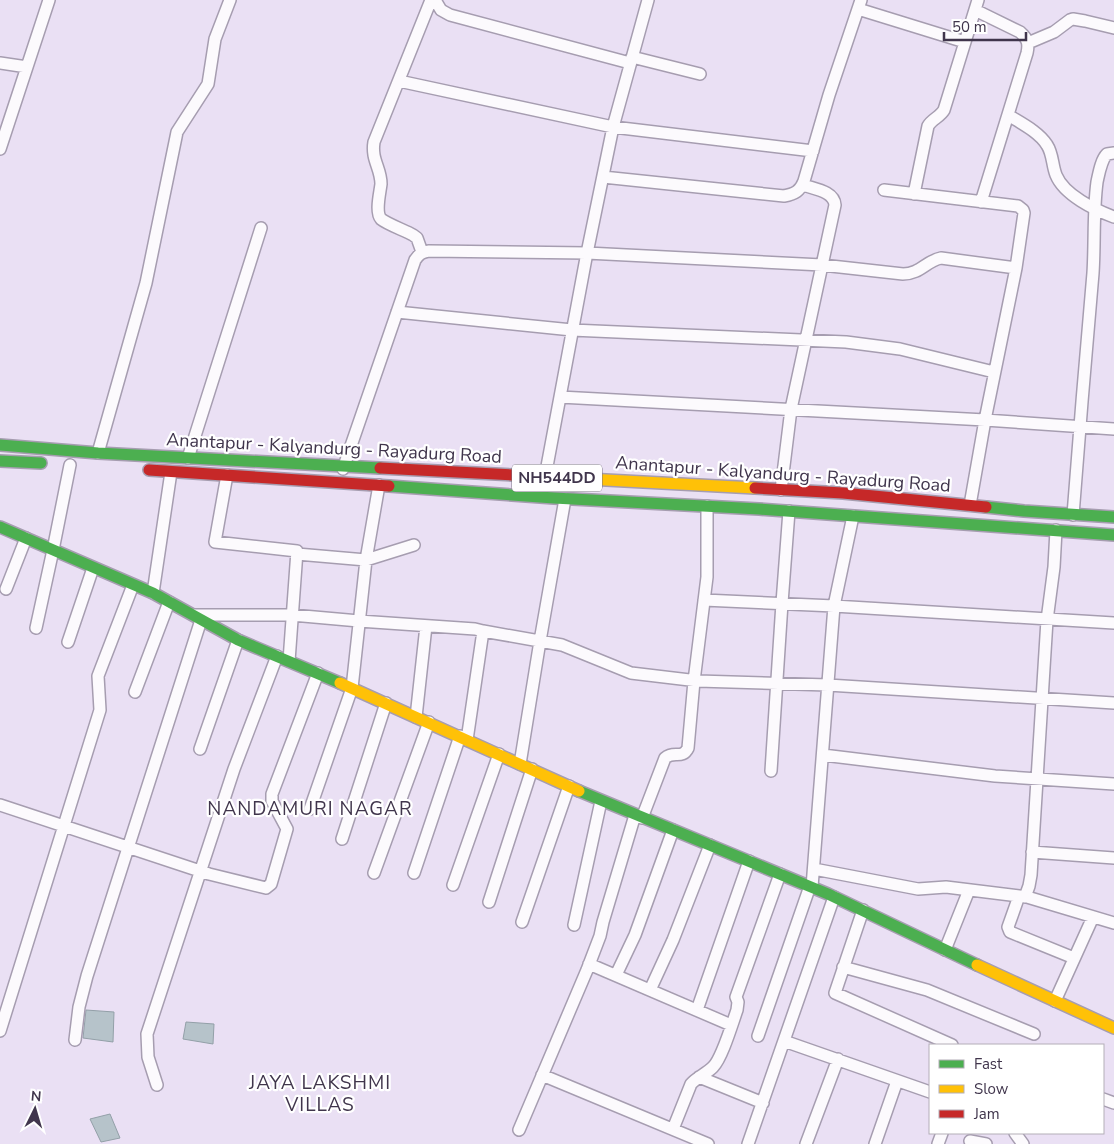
<svg xmlns="http://www.w3.org/2000/svg" width="1114" height="1144" viewBox="0 0 1114 1144" font-family="'Nunito Sans',sans-serif">
<rect width="100%" height="100%" fill="#eae0f4"/>
<path fill="#b6c3ca" stroke="#93a0a8" d="M86,1010L114,1012L113,1042L83,1038Z
M186,1022L214,1024L213,1044L183,1039Z
M110,1114L120,1138L101,1142L90,1119Z"/>
<g fill="none" stroke-linecap="round" stroke-linejoin="round">
<defs>
<path id="street" d="M435,0L441,10L450,15L630,63
M858,9L965,42
M975,10L1020,32C1028,39 1029,44 1027,53L981,202
M1028,43L1054,32L1070,20L1073,19L1085,21L1114,28
M632,57L700,74
M0,63L27,67
M399,81L613,127L813,151
M1008,115C1021,123 1039,132 1047,145C1053,154 1052,165 1056,175C1064,195 1095,210 1114,217
M0,149L49,0
M603,177L784,196C795,194 800,191 804,181L829,95L861,0
M884,190L1018,206L1023,210L1024,213L1016,268L985,420L970,505
M914,194L928,126C932,119 940,117 944,110L978,0
M422,252L417,238L413,235C406,231 387,224 381,219C375,212 380,193 381,184C381,168 371,160 374,142L431,0
M397,312L572,330L846,342L900,349L994,372
M560,397L985,420L1114,429
M98,453L146,283L176,137L177,132L208,84L215,39L230,0
M188,458L261,228
M343,469L415,260C419,254 422,252 429,251L587,253L822,265L903,274C920,274 926,261 941,258L1016,268
M227,475L215,542L297,551L289,661
M545,477L586,258L613,127L648,0
M781,490L791,409L835,205C834,191 814,189 803,185
M1073,515C1079,434 1086,354 1093,273C1095,242 1093,212 1097,182C1099,173 1101,160 1107,154L1114,153
M297,554L366,560L414,545
M6,589L26,538
M153,593L171,472
M704,600L834,606L1114,623
M194,615H292L359,621L475,629L483,631L467,740
M36,628L53,550L70,465
M483,631L562,645L631,673L698,681L828,685L1114,703
M68,642L93,568
M135,692L169,602
M416,717L426,626
M200,749L238,640
M823,755L995,776L1114,784
M520,764L540,641L565,499
M771,771L782,603L789,511
M0,805L209,874L266,888L271,884L287,829L272,801V794L318,673
M310,809L352,688L366,560L379,485
M642,818L665,758C674,750 682,760 688,748L694,681L707,577V506
M342,839L386,703
M1032,852L1114,858
M814,869L918,889L946,887L1027,897L1114,923
M374,873L429,722
M414,873L460,736
M453,885L499,754
M812,887L834,606L853,516
M1019,896L1008,927L1010,932L1074,958
M1025,897L1029,886L1031,875L1047,620L1054,567L1056,530
M489,902L532,769
M863,910L835,993L952,1045
M522,922L569,786
M574,925L601,801
M945,950L969,890
M589,964L731,1025
M843,967L927,990L1034,1034
M616,975L635,935L673,830
M650,990L673,940L710,845
M1055,1001L1093,917
M697,1010L749,861
M0,1031L100,710L98,676L133,585
M758,1036L810,886
M75,1040L79,1007L87,976L201,620
M784,1041L930,1092
M542,1075L708,1144
M699,1077L763,1103
M157,1085L148,1057L147,1034L234,769L277,656
M1103,1099L1114,1103
M673,1129L691,1084C697,1077 706,1074 713,1067C722,1058 732,1024 737,1010L738,1002L736,997L780,874
M519,1130L587,970L600,936L603,922L635,815
M1015,1133L1023,1144
M970,1141L986,1144
M748,1144L834,897
M806,1144L838,1059
M875,1144L897,1081
M938,1144L942,1133"/>
<path id="fast" d="M0,445L98,453L380,468
M0,461L41,463
M389,486L554,498L759,509L1114,535
M986,507L1024,511L1114,517
M0,527L153,593L238,640L340,683
M579,791L828,894L977,965"/>
<path id="slow" d="M513,475L755,488
M340,683L579,791
M977,965L1114,1028"/>
<path id="jam" d="M380,468L513,475
M149,470L389,486
M755,488L843,493L986,507"/>
</defs>
<use href="#street" stroke="#a69db0" stroke-width="14"/>
<use href="#fast" stroke="#a69db0" stroke-width="14"/>
<use href="#slow" stroke="#a69db0" stroke-width="14"/>
<use href="#jam" stroke="#a69db0" stroke-width="14"/>
<use href="#street" stroke="#fcfafd" stroke-width="11"/>
<use href="#fast" stroke="#4caf50" stroke-width="11"/>
<use href="#slow" stroke="#ffc107" stroke-width="11"/>
<use href="#jam" stroke="#c62828" stroke-width="11"/>
</g>
<g text-anchor="middle" dominant-baseline="central" stroke-width="4.5" stroke-linejoin="round" paint-order="stroke">
<rect fill="#fff" stroke="#797282" stroke-width="1" x="512" y="464.5" width="90" height="27" rx="4"/>
<g font-size="16" font-weight="bold" fill="#40354c">
<text x="557" y="478">NH544DD</text>
</g>
<g font-size="18" fill="#40354c" stroke="#fff">
<text transform="translate(334 448) rotate(3)">Anantapur - Kalyandurg - Rayadurg Road</text>
<text transform="translate(783 474) rotate(4)">Anantapur - Kalyandurg - Rayadurg Road</text>
</g>
<g font-size="19" letter-spacing="1" fill="#40354c" stroke="#fff">
<text x="310" y="809">NANDAMURI NAGAR</text>
<text x="320" y="1083">JAYA LAKSHMI<tspan x="320" dy="22">VILLAS</tspan></text>
</g>
</g>
<rect x="929" y="1044" width="175" height="90" fill="#ffffff" stroke="#b3aeb7"/>
<rect x="939" y="1060" width="25" height="8" fill="#4caf50" stroke="#b3aeb7"/>
<text x="974" y="1069" font-size="15" fill="#40354c">Fast</text>
<rect x="939" y="1085" width="25" height="8" fill="#ffc107" stroke="#b3aeb7"/>
<text x="974" y="1094" font-size="15" fill="#40354c">Slow</text>
<rect x="939" y="1110" width="25" height="8" fill="#c62828" stroke="#b3aeb7"/>
<text x="974" y="1119" font-size="15" fill="#40354c">Jam</text>
<g transform="translate(35 1109) rotate(5)" stroke="#ffffff" stroke-width="4" paint-order="stroke">
<path d="M0-4L9 19L0 12L-9 19Z" fill="#40354c"/>
<text y="-8" font-size="14" font-weight="bold" text-anchor="middle" fill="#40354c">N</text>
</g>
<path d="M944 32v8h82v-8" fill="none" stroke="#40354c" stroke-width="2.5"/>
<text x="952" y="32" font-size="15" fill="#40354c" stroke="#ffffff" stroke-width="4" paint-order="stroke">50 m</text>
</svg>
